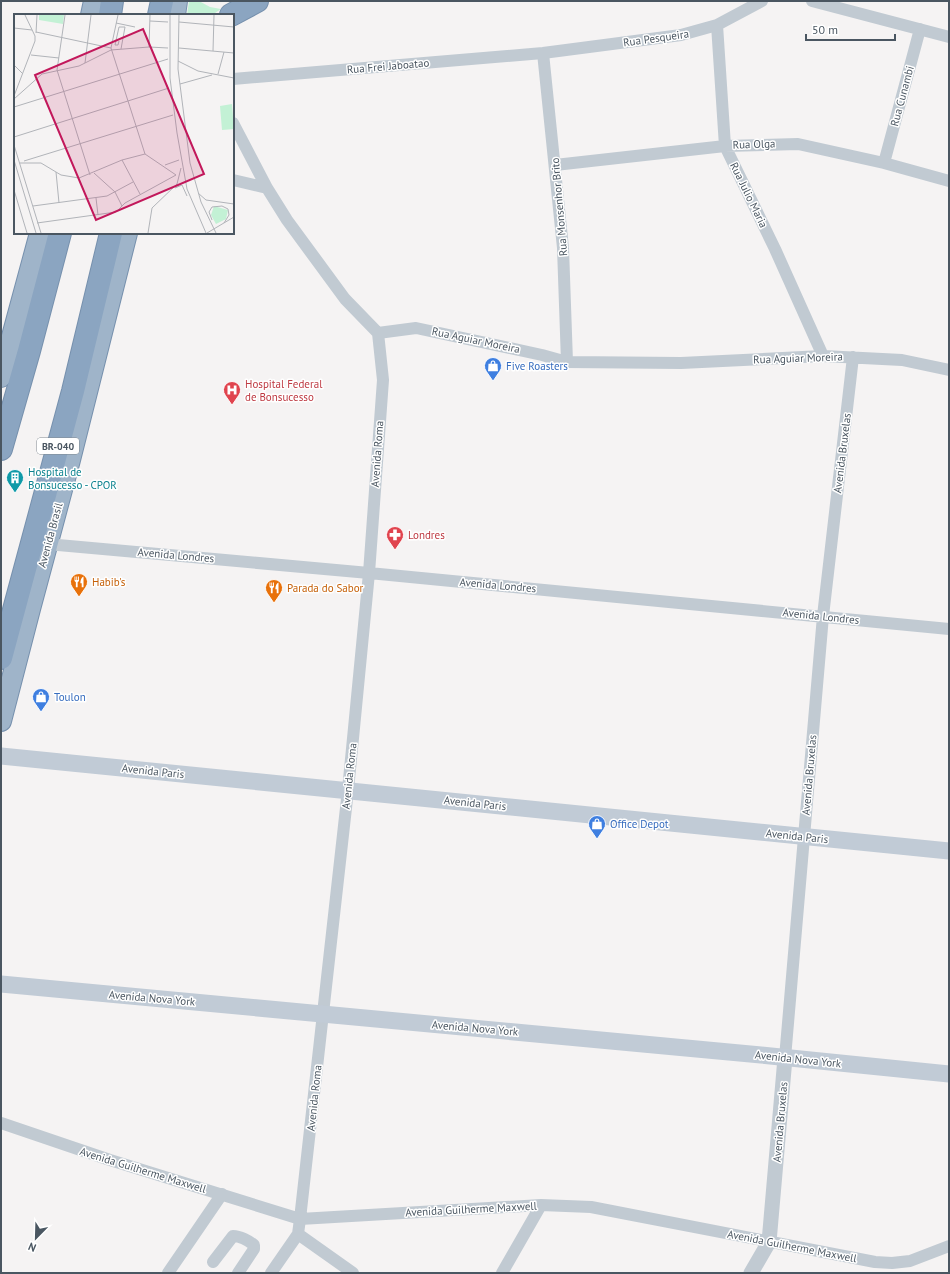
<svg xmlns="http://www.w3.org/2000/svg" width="950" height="1274" viewBox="0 0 950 1274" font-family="'PT Sans',sans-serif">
<rect width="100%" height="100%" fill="#f5f3f3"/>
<path fill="#c3f1d5" d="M189,1H199L210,7L221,9L212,15H187Z"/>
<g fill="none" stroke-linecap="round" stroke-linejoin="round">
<defs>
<path id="trunk" d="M91,15L94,1
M175,15L177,1
M1,377L40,233
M1,721L30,609L70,460L127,233"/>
<path id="motorway" d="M110,15L112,1
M159,15L162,1
M231,15L257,1
M1,449L29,351L60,233
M1,658L73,391L111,233"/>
</defs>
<use href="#trunk" stroke="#7690ad" stroke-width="22"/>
<use href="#motorway" stroke="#7690ad" stroke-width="24"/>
<path stroke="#c1cad2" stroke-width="12" d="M812,1L949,37
M717,25L725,146L775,249L823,356
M543,53L563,248L567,362
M233,79L543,53L681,35L717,25L762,1
M233,123L267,188L287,220L345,299L378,333
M884,163L920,29
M555,165L725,146L798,144L884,163L949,181
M233,180L267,188
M378,333L416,328L542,355L567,362L681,363L823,356L902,360L949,370
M47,544L369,573L949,629
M785,1058L823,616L853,357
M1,1123L110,1160L300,1219L541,1205L591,1207L875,1262L892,1263L910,1261L949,1246
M298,1234L353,1273
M213,1262L233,1236C240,1236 249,1241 254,1245V1249L238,1273
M168,1273L222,1194
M271,1273L298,1234L300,1219L348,790L369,573L383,380L378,333
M502,1273L541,1205"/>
<path stroke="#c1cad2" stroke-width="15" d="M751,1273L769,1242L785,1058"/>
<path stroke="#c1cbd6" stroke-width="17" d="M1,756L949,851
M1,984L761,1055L949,1074"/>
<use href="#trunk" stroke="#9fb4c9" stroke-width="20"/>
<use href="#motorway" stroke="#8ba5c1" stroke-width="22"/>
</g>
<defs>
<symbol id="shop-pin" viewBox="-11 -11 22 30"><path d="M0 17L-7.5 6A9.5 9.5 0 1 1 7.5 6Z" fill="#3f7fe0" stroke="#fff"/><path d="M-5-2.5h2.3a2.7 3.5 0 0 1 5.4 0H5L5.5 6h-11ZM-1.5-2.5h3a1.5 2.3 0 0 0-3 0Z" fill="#fff"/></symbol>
<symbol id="hospital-pin" viewBox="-11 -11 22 30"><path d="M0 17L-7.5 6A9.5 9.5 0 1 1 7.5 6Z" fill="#e0444e" stroke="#fff"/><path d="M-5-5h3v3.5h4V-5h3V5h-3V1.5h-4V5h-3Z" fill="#fff"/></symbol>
<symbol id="building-pin" viewBox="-11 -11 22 30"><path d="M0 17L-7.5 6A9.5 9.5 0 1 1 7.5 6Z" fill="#0f9aa8" stroke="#fff"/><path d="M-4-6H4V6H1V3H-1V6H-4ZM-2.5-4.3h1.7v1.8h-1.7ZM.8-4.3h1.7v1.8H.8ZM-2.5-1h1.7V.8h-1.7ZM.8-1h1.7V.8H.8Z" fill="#fff"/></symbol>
<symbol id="pharmacy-pin" viewBox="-11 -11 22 30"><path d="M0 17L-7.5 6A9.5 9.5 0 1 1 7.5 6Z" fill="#e0444e" stroke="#fff"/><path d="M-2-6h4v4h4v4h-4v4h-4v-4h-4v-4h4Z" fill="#fff"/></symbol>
<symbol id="restaurant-pin" viewBox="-11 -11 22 30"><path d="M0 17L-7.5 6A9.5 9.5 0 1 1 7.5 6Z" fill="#e8710a" stroke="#fff"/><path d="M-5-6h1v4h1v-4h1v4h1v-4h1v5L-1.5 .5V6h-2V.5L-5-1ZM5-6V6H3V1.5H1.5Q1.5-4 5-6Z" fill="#fff"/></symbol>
</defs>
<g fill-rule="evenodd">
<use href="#shop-pin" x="483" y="356" width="20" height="27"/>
<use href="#hospital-pin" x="222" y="380" width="20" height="27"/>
<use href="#building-pin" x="5" y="468" width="20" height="27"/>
<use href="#pharmacy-pin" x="385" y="525" width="20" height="27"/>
<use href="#restaurant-pin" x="69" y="572" width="20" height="27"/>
<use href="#restaurant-pin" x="264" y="578" width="20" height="27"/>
<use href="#shop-pin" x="31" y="687" width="20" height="27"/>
<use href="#shop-pin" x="587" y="814" width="20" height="27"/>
</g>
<g text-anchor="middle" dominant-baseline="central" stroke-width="3" stroke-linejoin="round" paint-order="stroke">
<rect fill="#fff" stroke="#808990" stroke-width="1" x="37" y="438" width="42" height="16" rx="3"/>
<g font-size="10" font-weight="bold" fill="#4a5661">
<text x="58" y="446">BR-040</text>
</g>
<g font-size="11" fill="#4a5661" stroke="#fff">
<text transform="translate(656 38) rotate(-8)">Rua Pesqueira</text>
<text transform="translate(388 66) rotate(-5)">Rua Frei Jaboatao</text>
<text transform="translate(902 96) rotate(-75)">Rua Cunambi</text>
<text transform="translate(754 144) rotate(-2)">Rua Olga</text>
<text transform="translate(749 195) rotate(64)">Rua Julio Maria</text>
<text transform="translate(559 207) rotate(-95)">Rua Monsenhor Brito</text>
<text transform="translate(476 340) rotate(12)">Rua Aguiar Moreira</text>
<text transform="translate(798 358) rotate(-2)">Rua Aguiar Moreira</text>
<text transform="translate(842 453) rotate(-83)">Avenida Bruxelas</text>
<text transform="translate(377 454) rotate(-86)">Avenida Roma</text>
<text transform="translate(50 535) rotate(-75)">Avenida Brasil</text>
<text transform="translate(176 555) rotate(5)">Avenida Londres</text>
<text transform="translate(498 585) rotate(5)">Avenida Londres</text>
<text transform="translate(821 616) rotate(6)">Avenida Londres</text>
<text transform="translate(153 771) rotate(6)">Avenida Paris</text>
<text transform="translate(809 775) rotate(-85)">Avenida Bruxelas</text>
<text transform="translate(349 776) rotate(-84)">Avenida Roma</text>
<text transform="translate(475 803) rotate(6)">Avenida Paris</text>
<text transform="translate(797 836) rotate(6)">Avenida Paris</text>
<text transform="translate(152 998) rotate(5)">Avenida Nova York</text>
<text transform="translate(475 1028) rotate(5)">Avenida Nova York</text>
<text transform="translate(798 1059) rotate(6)">Avenida Nova York</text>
<text transform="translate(314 1098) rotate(-84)">Avenida Roma</text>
<text transform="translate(780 1122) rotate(-85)">Avenida Bruxelas</text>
<text transform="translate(143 1170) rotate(17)">Avenida Guilherme Maxwell</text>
<text transform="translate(471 1209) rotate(-3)">Avenida Guilherme Maxwell</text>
<text transform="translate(792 1246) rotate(11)">Avenida Guilherme Maxwell</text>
</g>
<g font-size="11" fill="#366cbe" stroke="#fff" text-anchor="start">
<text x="506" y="366">Five Roasters</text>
<text x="54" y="697">Toulon</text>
<text x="610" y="824">Office Depot</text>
</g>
<g font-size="11" fill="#be3a42" stroke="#fff" text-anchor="start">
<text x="245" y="384">Hospital Federal<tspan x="245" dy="13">de Bonsucesso</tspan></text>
<text x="408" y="535">Londres</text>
</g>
<g font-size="11" fill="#0d838f" stroke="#fff" text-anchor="start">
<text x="28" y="472">Hospital de<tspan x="28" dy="13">Bonsucesso - CPOR</tspan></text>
</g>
<g font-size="11" fill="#c56008" stroke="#fff" text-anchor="start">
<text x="92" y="582">Habib's</text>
<text x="287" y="588">Parada do Sabor</text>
</g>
</g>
<g transform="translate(14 14)">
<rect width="220" height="220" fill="#f5f3f3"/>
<path d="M25,1H50L49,10L25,6ZM218,90L220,115L208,116L206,92ZM200,192L214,196L212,205L202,210L197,201Z" fill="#c3f1d5"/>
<path fill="none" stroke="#b1b4b9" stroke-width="1" d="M51,1L43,56L76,161M104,1L97,34L131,140M156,1V64L163,119L173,175L192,219M165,1L164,55L176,149L187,188L202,219M136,7L154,8M165,8L220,13M102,9L121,13M0,14L18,16M22,18L97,34M22,19L23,1M105,27L104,31H101L105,13H111L107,35M135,33L136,1M165,34L220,39M199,37L200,1M17,41L45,44M164,47L184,57L220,64M71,49L77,1M0,51L9,60M204,60L210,38M166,70L198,61M0,82L21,27V22L11,1M0,85L28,60L65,52L97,36L135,33L154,34M0,93L154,45M0,123L155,74M0,131L27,219M131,140L162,161M0,146L22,219M108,146L126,180M10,147L159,101M6,149H27L47,161L65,164L108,146L131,140M151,151L165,146M42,158L45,189M80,159L101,178L108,192M161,174L168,171L173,182M0,176L13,219M184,179L192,186L220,190M82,184L84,201M19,192L93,182L119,168M198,206L195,198L198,193L208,192L214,195L215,201L210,209M23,209L102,198L111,189L162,161M134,219L138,194L163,170L167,154M193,219L220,203"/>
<path fill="#c2185b" fill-opacity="0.15" stroke="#c2185b" stroke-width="2" d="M129,15L190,160L82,206L21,61Z"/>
<rect width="220" height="220" fill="none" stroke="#4a5661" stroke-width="2"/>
</g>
<rect width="950" height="1274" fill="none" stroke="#4a5661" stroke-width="4"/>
<g transform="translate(36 1238) rotate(203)" stroke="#ffffff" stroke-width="3" paint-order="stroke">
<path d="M0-3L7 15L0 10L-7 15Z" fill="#4a5661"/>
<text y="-6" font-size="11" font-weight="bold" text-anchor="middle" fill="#4a5661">N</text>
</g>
<path d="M806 34v6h89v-6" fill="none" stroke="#4a5661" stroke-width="2"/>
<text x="812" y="34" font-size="12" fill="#4a5661" stroke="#ffffff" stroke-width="3" paint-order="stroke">50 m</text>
</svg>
